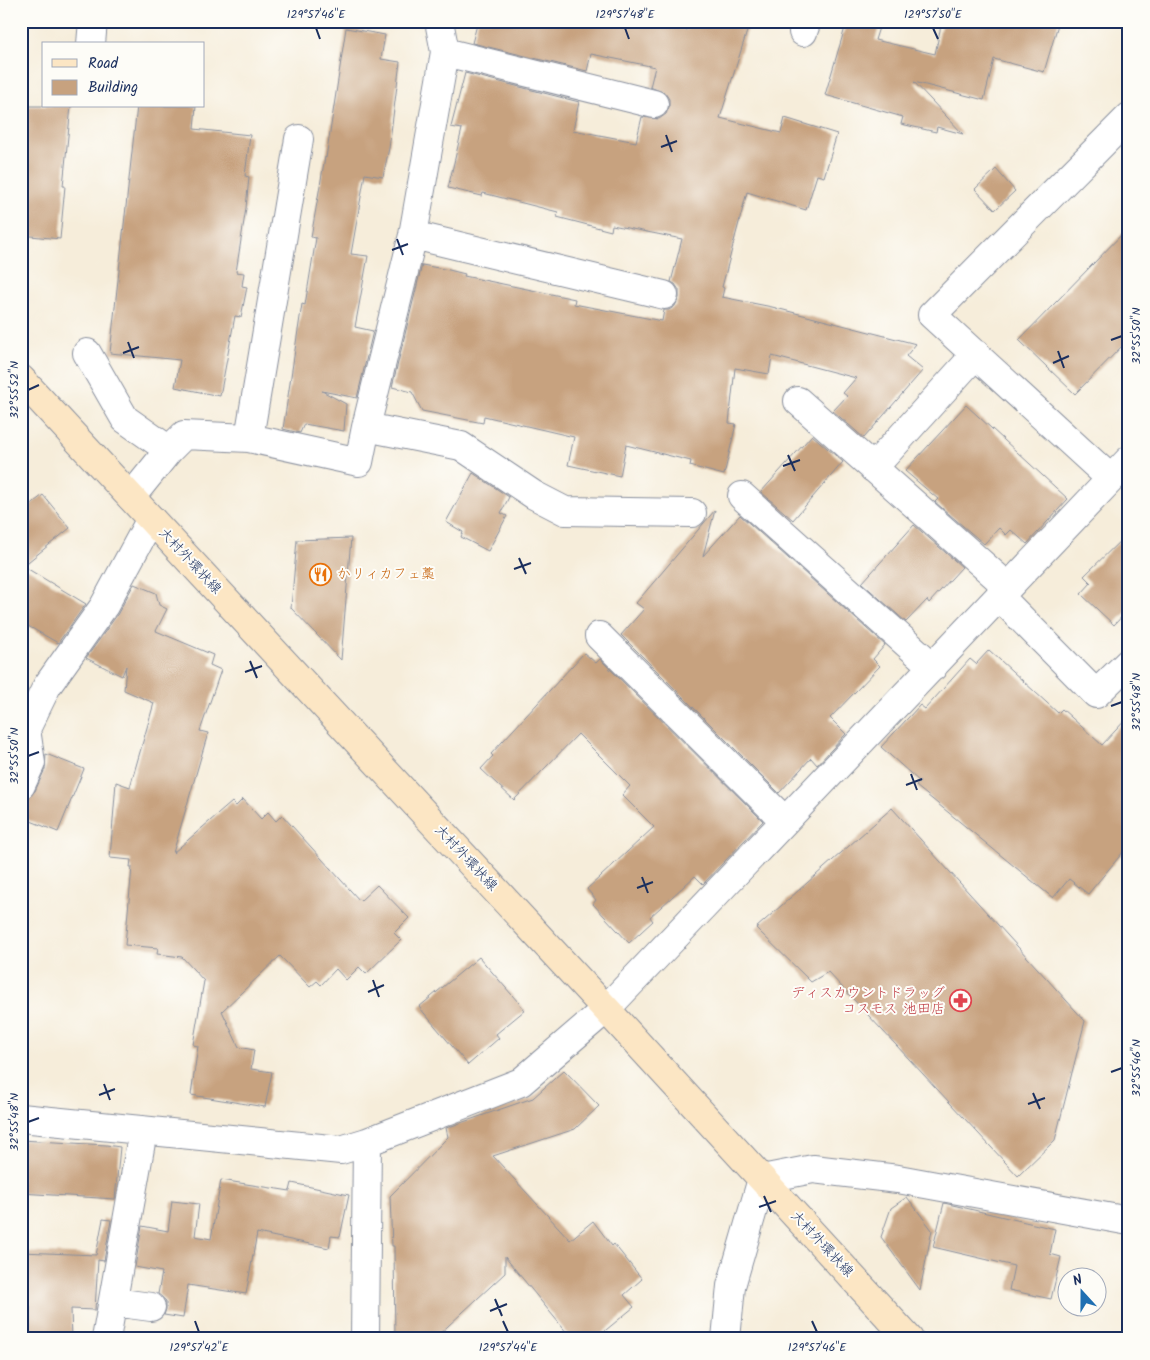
<svg xmlns="http://www.w3.org/2000/svg" width="1150" height="1360" viewBox="0 0 1150 1360" font-family="Kalam,'Klee One',sans-serif">
<rect width="100%" height="100%" fill="#fdfcf7"/>
<filter id="ink" filterUnits="userSpaceOnUse"><feTurbulence type="fractalNoise" baseFrequency=".02" numOctaves="2"/><feDisplacementMap in="SourceGraphic" scale="10" xChannelSelector="R" yChannelSelector="G"/><feConvolveMatrix kernelMatrix="1 2 1 2 8 2 1 2 1" color-interpolation-filters="sRGB"/></filter>
<filter id="wash" filterUnits="userSpaceOnUse"><feTurbulence type="fractalNoise" baseFrequency=".0096" numOctaves="4" result="noise"/><feDisplacementMap in="SourceGraphic" scale="20" xChannelSelector="R" yChannelSelector="G"/><feGaussianBlur stdDeviation="1.12" result="paint"/><feColorMatrix in="noise" values="0 0 0 0 0 0 0 0 0 0 0 0 0 0 0 0 0 1.4 0 .05"/><feComposite in="paint" operator="in"/></filter>
<g filter="url(#wash)">
<rect width="100%" height="100%" fill="#f6edda"/>
<g id="blocks">
<path fill="#c7a27f" d="M478,21H640L687,30L690,21H746L744,27L748,28L720,118L781,133L785,118L837,134L824,177L817,175L806,210L747,192L722,287L724,288L722,297L772,307L916,344L906,356L923,370L864,438L833,411L847,396L843,393L856,378L772,356L769,374L735,368L729,423L736,424L724,475L690,466L691,461L626,445L620,476L568,465L574,437L484,416L483,423L422,411L412,392L392,387L422,265L449,270L465,274L464,276L575,299L574,304L662,321L664,310H669L675,306L679,298V290L675,284L671,282L682,239L612,225L611,231L557,217L558,212L483,193L482,196L448,188L462,129L451,127L465,73L579,102L573,130L636,142L642,117L659,119L666,114L669,107V99L665,93L650,87L655,67L591,54L587,71L472,43Z
M847,21H881L875,40L935,54L942,21H1059L1044,72L994,59L984,100L914,82L963,134L937,127L936,132L901,124L903,117L825,95Z
M346,28L385,35L381,59L400,62L389,148L383,177L365,174L351,254L368,256L355,327L373,331L357,398L322,391L346,404L344,431L304,424L300,433L283,429L302,304L305,305L316,238L311,237L325,157L326,158Z
M21,106H71L63,186H65L60,239L21,235Z
M137,106H196L194,129L250,135L245,176L249,177L246,208L236,272L244,273L242,286L247,287L241,317L235,316L220,396L175,387L180,360L110,353Z
M996,169L1015,191L995,210L975,189Z
M1129,227V339L1075,394L1019,340Z
M966,405L1068,499L1027,544L1011,530L1006,535L999,528L984,544L935,502L938,499L905,471Z
M812,435L843,462L793,520L761,492Z
M473,473L509,497L501,513L507,516L488,551L461,537L463,532L446,522Z
M43,495L70,528L23,566L86,604L58,643L21,622V512Z
M715,510L703,556L740,515L885,645L873,659L880,666L830,718L846,734L817,765L811,758L779,793L621,635L644,609L636,603Z
M914,525L962,567L929,603L927,600L906,622L862,583Z
M1129,532V609L1114,625L1081,594L1091,583L1084,576Z
M351,538L341,660L291,608L297,540Z
M134,584L156,593L159,605L167,609L156,631L213,655L210,665L221,670L200,731L208,733L173,853L232,802L236,806L243,799L261,819L268,812L276,821L282,815L360,901L377,885L409,918L394,933L401,940L366,974L359,967L346,980L336,969L321,985L317,981L310,987L280,956L222,1011L239,1047L254,1050L251,1069L272,1072L265,1107L191,1095L198,1046L193,1045L204,981L182,957L157,954L158,948L125,945L132,867H130L131,860L110,858L116,782L130,787L154,703L124,690L126,666L122,676L86,658L117,615Z
M989,650L1058,713L1062,709L1102,745L1129,716V845L1088,894L1069,879L1053,898L916,786L920,782L881,747L920,705L925,709L970,659L976,664Z
M584,653L596,663L600,659L763,821L703,884L695,876L650,917L653,921L629,943L593,904L596,900L587,889L654,827L622,795L630,786L578,734L514,800L481,769L493,756L491,754Z
M46,754L84,769L58,832L21,817L27,799L35,791L45,769Z
M892,808L1085,1021L1055,1140L1018,1176L828,972L811,982L756,928Z
M479,957L525,1010L496,1034L499,1038L468,1065L419,1007Z
M564,1070L599,1106L575,1129L493,1156L570,1240L593,1221L612,1246L614,1244L642,1279L624,1295L634,1307L595,1339H572L505,1257V1273L434,1339H395L394,1246H392L390,1196L448,1137L446,1128L533,1098Z
M21,1140L106,1145L120,1147L115,1199L21,1193Z
M221,1180L290,1191L292,1183L349,1195L340,1237L331,1236L329,1248L257,1233L246,1294L188,1285L183,1318L164,1315L166,1309V1301L158,1294L162,1272L135,1267L142,1226L168,1231L172,1201L199,1204L195,1236L211,1239Z
M907,1197L932,1230L920,1290L881,1237L891,1208Z
M944,1203L1055,1229L1050,1254L1061,1257L1051,1299L1009,1290L1014,1266L933,1247Z
M103,1219L111,1220L104,1261L98,1260L95,1310L71,1309L72,1339H30V1307H21V1252L96,1255Z"/>
</g>
</g>
<g filter="url(#ink)">
<use href="#blocks" fill-opacity="0" stroke="#888e9c" stroke-width="1"/>
<g fill="none" stroke-linecap="round" stroke-linejoin="round">
<defs>
<path id="street" d="M803,32L807,21
M91,44L93,21
M445,52L654,104
M413,235L664,295
M87,353L125,419L169,450
M798,401L1008,587
M366,427L461,446L534,495L565,511L692,513
M249,438L359,462L366,427L413,235L445,52L439,21
M873,468L976,354
M1111,479L932,315L1129,117
M742,496L933,667
M131,497L169,450L184,435L249,438L299,139
M999,596L1096,694L1129,662
M599,636L785,821
M21,785L31,763L26,729L47,686L104,606L151,519
M21,1118L341,1150L367,1142L521,1082L606,1009L1129,460
M113,1302L151,1307
M106,1339L143,1131
M365,1339L367,1142
M726,1339L731,1286L762,1179L813,1169L898,1179L1129,1221"/>
<path id="secondary" d="M21,379L606,1009L909,1339"/>
</defs>
<use href="#street" stroke="#888e9c" stroke-width="30"/>
<use href="#secondary" stroke="#888e9c" stroke-width="30"/>
<use href="#street" stroke="#fff" stroke-width="28"/>
<use href="#secondary" stroke="#fce6c4" stroke-width="28"/>
</g>
</g>
<path fill="none" stroke="#1b2f5e" stroke-width="2" d="M316,28L320,39M625,28L629,39M933,28L938,39M666,135L672,152M661,147L677,141M397,239L403,255M392,250L408,244M1111,340L1122,336M128,342L134,358M1058,351L1064,368M123,353L139,347M1053,363L1069,356M28,390L39,385M788,455L795,471M783,466L800,460M519,558L526,574M514,569L531,563M250,661L257,678M245,672L262,666M1111,706L1122,702M28,756L39,752M911,774L917,790M906,785L922,779M642,877L648,893M637,888L653,882M373,980L379,997M368,992L384,985M1111,1072L1122,1068M104,1084L110,1100M1033,1093L1040,1109M99,1095L115,1089M1028,1104L1045,1098M28,1122L39,1118M764,1196L771,1212M759,1207L776,1201M495,1299L502,1316M490,1311L507,1304M195,1321L199,1332M503,1321L508,1332M812,1321L817,1332"/>
<defs>
<symbol id="restaurant-ring" viewBox="-11 -11 22 22"><circle r="9.5" fill="#fdfcf7" stroke="#e8710a" stroke-width="1.5"/><path d="M-5-6h1v4h1v-4h1v4h1v-4h1v5L-1.5 .5V6h-2V.5L-5-1ZM5-6V6H3V1.5H1.5Q1.5-4 5-6Z" fill="#e8710a"/></symbol>
<symbol id="pharmacy-ring" viewBox="-11 -11 22 22"><circle r="9.5" fill="#fdfcf7" stroke="#e0444e" stroke-width="1.5"/><path d="M-2-6h4v4h4v4h-4v4h-4v-4h-4v-4h4Z" fill="#e0444e"/></symbol>
</defs>
<g fill-rule="evenodd">
<use href="#restaurant-ring" x="308" y="562" width="25" height="25"/>
<use href="#pharmacy-ring" x="948" y="988" width="25" height="25"/>
</g>
<g text-anchor="middle" dominant-baseline="central" stroke-width="4" stroke-linejoin="round" paint-order="stroke">
<g font-size="14" fill="#1b2f5e" stroke="#fdfcf7">
<text transform="translate(190 561) rotate(47)">大村外環状線</text>
<text transform="translate(466 858) rotate(47)">大村外環状線</text>
<text transform="translate(822 1244) rotate(47)">大村外環状線</text>
</g>
<g font-size="14" fill="#c56008" stroke="#fdfcf7" text-anchor="start">
<text x="337" y="574">かリィカフェ藁</text>
</g>
<g font-size="14" fill="#be3a42" stroke="#fdfcf7" text-anchor="end">
<text x="945" y="993">ディスカウントドラッグ<tspan x="945" dy="16">コスモス 池田店</tspan></text>
</g>
</g>
<rect width="1150" height="1360" fill="none" stroke="#fdfcf7" stroke-width="55"/>
<rect x="42" y="42" width="162" height="65" fill="#fdfcf7" stroke="#a3aaba"/>
<rect x="52" y="59" width="25" height="8" fill="#fce6c4" stroke="#a3aaba"/>
<text x="88" y="68" font-size="15" fill="#1b2f5e">Road</text>
<rect x="52" y="80" width="25" height="15" fill="#c7a27f" stroke="#a3aaba"/>
<text x="88" y="92" font-size="15" fill="#1b2f5e">Building</text>
<g transform="translate(1082 1292) rotate(339)"><circle r="24" fill="#fdfcf7" stroke="#a3aaba"/>
<path d="M0-4L9 19L0 12L-9 19Z" fill="#1f6fb2"/>
<text y="-8" font-size="14" font-weight="bold" text-anchor="middle" fill="#1b2f5e">N</text>
</g>
<rect x="28" y="28" width="1094" height="1304" fill="none" stroke="#1b2f5e" stroke-width="2"/>
<g font-size="12" text-anchor="middle" fill="#1b2f5e">
<text x="316" y="18">129°57'46"E</text>
<text x="625" y="18">129°57'48"E</text>
<text x="933" y="18">129°57'50"E</text>
<text transform="translate(1136 336) rotate(-90)" y="4">32°55'50"N</text>
<text transform="translate(14 390) rotate(-90)" y="4">32°55'52"N</text>
<text transform="translate(1136 702) rotate(-90)" y="4">32°55'48"N</text>
<text transform="translate(14 756) rotate(-90)" y="4">32°55'50"N</text>
<text transform="translate(1136 1068) rotate(-90)" y="4">32°55'46"N</text>
<text transform="translate(14 1122) rotate(-90)" y="4">32°55'48"N</text>
<text x="199" y="1351">129°57'42"E</text>
<text x="508" y="1351">129°57'44"E</text>
<text x="817" y="1351">129°57'46"E</text>
</g>
</svg>
